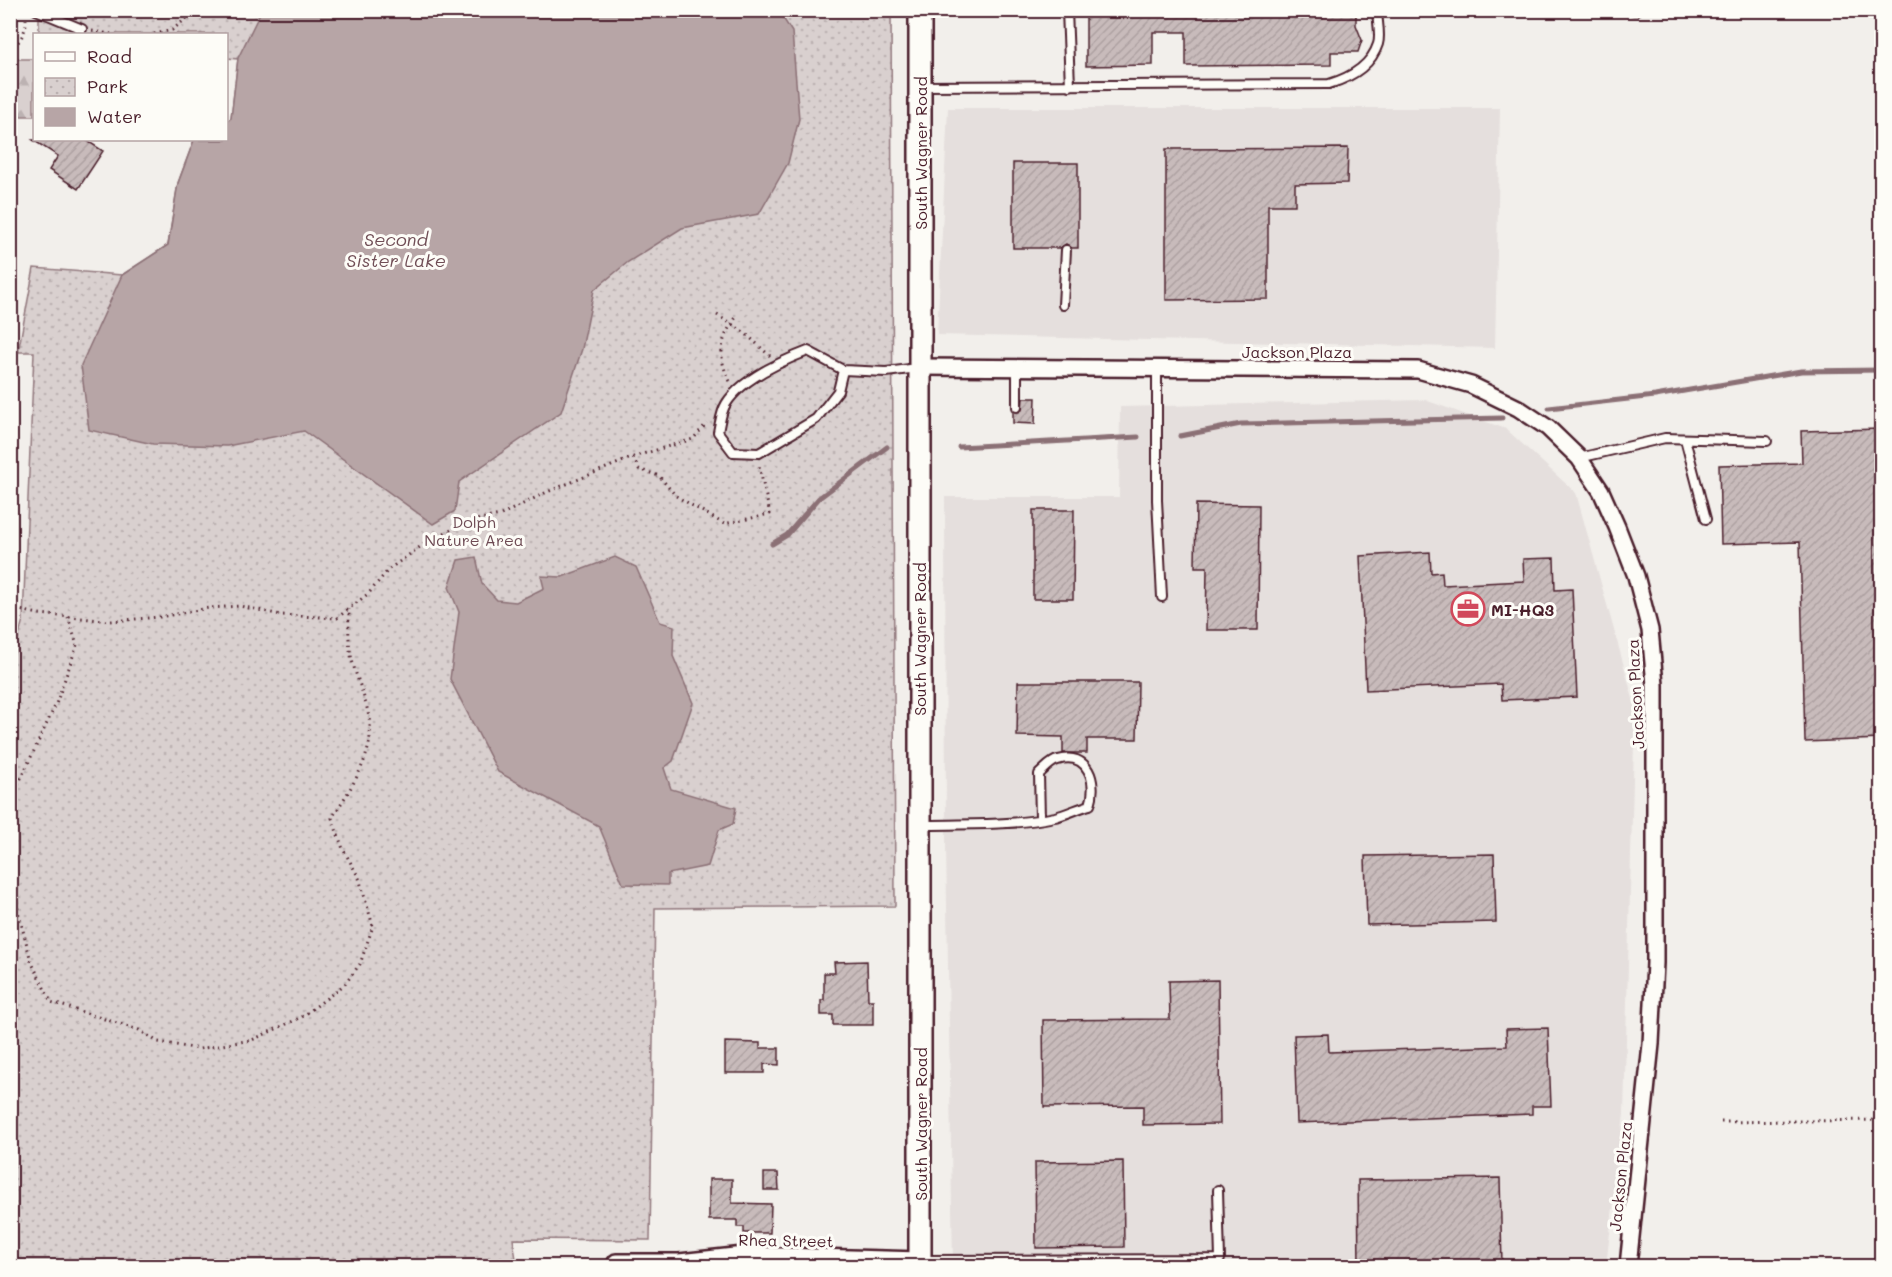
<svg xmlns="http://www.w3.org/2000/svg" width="1892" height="1277" viewBox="0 0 1892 1277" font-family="Mali,sans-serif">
<defs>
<pattern id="forest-firs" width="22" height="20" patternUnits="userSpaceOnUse" patternTransform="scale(1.5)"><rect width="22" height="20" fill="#d9d0cf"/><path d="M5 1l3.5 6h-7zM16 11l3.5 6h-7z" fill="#bcb2b2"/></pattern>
<pattern id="park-dots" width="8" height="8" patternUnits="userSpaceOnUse" patternTransform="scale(1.5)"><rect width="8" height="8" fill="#d9d0cf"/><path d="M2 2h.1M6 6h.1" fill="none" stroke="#bcb2b2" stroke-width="1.8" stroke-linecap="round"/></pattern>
<pattern id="building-hatch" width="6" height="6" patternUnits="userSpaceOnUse" patternTransform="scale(1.5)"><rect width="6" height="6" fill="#c8bbbb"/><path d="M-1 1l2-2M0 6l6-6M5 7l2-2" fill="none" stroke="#ada0a1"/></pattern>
</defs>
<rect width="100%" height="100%" fill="#f2efeb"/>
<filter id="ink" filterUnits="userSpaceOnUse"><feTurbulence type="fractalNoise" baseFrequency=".0167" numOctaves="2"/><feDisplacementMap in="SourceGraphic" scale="12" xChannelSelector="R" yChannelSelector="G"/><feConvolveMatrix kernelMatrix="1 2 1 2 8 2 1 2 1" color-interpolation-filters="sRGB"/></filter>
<g filter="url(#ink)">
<path fill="#e5dfdd" d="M948,108H1500L1495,348L937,335Z
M1425,400L1506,429L1576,493L1635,706L1624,1114L1606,1266H953L946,846L945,497H1119L1120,407Z"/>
<path fill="url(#forest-firs)" stroke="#92787d" stroke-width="1.5" d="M11,59H34V116H11Z"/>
<path fill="url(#park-dots)" stroke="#92787d" stroke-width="1.5" d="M183,10L891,11L895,906L655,908L650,1240L513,1239L517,1266H11L10,667L23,620L34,352H18L34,268L122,275L168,245L178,183L194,140H226L227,121L231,118L238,59L227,58L226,34H39V18L183,16Z"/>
<path fill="#b7a5a6" stroke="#8b6f75" stroke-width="1.5" d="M778,10L792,32L799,119L788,163L759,214L682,228L628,262L594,290L582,349L561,412L459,482L455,511L433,524L304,431L227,446L153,444L89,430L81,365L122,275L168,245L178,183L194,140H226L227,121L231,118L238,58L261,11Z
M476,557L482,584L497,600L516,602L544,588L541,576L562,577L615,557L636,567L660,622L674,626L673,656L693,703L673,761L664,768L671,789L736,808L733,824L719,830L708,866L668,874V885L623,884L599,826L498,772L450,679L459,612L449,587L458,560Z"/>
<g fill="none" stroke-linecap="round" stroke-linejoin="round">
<path stroke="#8b6f75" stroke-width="5" d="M1549,408L1655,396L1801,371L1882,370
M1180,436L1241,424L1502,418
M959,447L1138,437
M772,544L787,535L819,498L887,447"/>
</g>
<path fill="url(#building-hatch)" stroke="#4a1f2b" stroke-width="1.5" d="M1086,10H1356V25L1362,40L1358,52H1331V65L1186,66V32H1153V65L1086,66Z
M33,140H86L103,151L78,189L49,170L58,156Z
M1348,148L1347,183L1295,184V205H1268V299L1166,300V149Z
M1013,163H1078V248H1072L1066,244L1060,248H1013Z
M1023,398H1036L1035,424L1013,423V412L1022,410Z
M1881,429V739L1805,742L1800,542L1721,544L1719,465L1802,463L1801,431Z
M1196,504L1259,505L1258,630H1206L1207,567H1195Z
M1033,510H1074L1073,599H1033Z
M1430,552L1431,573L1442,572L1443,585L1524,581L1523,559L1554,558L1555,590L1572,589L1577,697L1502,700L1501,684L1366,690L1360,556Z
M1018,682H1138L1137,739H1087V753H1063V737L1017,736Z
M1494,854L1496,922L1367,925L1365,856Z
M867,961L868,1000H873V1025H833V1015H821V1000H824V973H835L834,962Z
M1218,980L1220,1124L1143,1125V1106L1044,1107L1043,1020L1170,1019L1169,981Z
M1548,1028L1551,1106H1532V1114L1297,1123L1294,1035L1328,1034L1329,1052L1507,1046L1506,1029Z
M725,1042L760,1043V1048H779V1065L764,1064V1073H725Z
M1123,1161L1124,1247L1036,1248L1035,1162Z
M764,1173H778L779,1190H764Z
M1500,1178L1502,1266H1359L1358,1180Z
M709,1179H732V1203L771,1204L770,1233H744V1227H737V1220H709Z"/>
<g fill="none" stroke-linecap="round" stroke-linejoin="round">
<defs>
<path id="lane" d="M36,10L82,29
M1067,10L1070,86
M1634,10H1636
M921,86L1329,84C1349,78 1371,66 1378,44C1381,35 1377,20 1377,10
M1063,305L1066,250
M843,370L838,391L816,419L759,453L733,452L718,432C720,423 721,412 726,404C741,379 782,361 808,351L843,370L886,372L918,368
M1157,370V500L1162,597
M1017,407V368
M1685,439L1706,519
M1579,458L1665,438L1767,441
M921,825C965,824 1012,826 1055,817C1067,814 1079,808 1090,805C1098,782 1088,751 1058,760C1051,761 1044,770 1039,774L1040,818
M921,1260L1220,1259L1218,1190"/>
<path id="street" d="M920,367L1418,370L1471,385L1518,408L1548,428L1579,458L1601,491L1617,527L1636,576L1650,630L1655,685V963L1651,1044L1628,1266
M616,1262H679L744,1255L920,1260"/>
<path id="secondary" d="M920,1266V10"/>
</defs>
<use href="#lane" stroke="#4a1f2b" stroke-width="12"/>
<use href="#street" stroke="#4a1f2b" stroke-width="20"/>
<use href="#secondary" stroke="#4a1f2b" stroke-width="26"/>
<path stroke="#4a1f2b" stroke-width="3" stroke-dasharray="1.5 4.5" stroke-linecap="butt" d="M92,31L111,34
M154,34L172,30L197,10
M10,51C19,43 27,31 26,19
M717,315L744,332L770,356
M730,381C716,356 721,336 738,315
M633,458L639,469L659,476L676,496L724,524L770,514L759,466
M10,608L39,614L111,621L160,617L209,608L240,606L281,615L337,618L369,593L389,569L434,537L479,519L501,515L547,492L636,456L693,439L707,423
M10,807L15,791L56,704L77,645L68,617
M10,842L18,911L31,961L51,1002L139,1030L158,1042L199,1049L252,1040L302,1017L345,984L360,964L373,926L359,878L343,849L332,818C348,792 373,758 370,726C368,699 354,676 350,650C348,637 349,622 349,609
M1721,1122L1882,1120"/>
<use href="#lane" stroke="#fdfcf7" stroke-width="8"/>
<use href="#street" stroke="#fdfcf7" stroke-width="15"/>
<use href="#secondary" stroke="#fdfcf7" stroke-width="21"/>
</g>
</g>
<defs>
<symbol id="office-ring" viewBox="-11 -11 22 22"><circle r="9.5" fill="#fdfcf7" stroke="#d1495b" stroke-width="1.5"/><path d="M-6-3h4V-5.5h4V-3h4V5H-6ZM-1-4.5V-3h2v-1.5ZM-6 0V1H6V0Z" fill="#d1495b"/></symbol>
</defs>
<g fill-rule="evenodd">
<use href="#office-ring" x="1449" y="590" width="38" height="38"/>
</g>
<g text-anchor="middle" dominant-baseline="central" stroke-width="6" stroke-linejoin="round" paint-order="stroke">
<g font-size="16" fill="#4a1f2b" stroke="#fdfcf7">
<text transform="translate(920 153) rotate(-90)">South Wagner Road</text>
<text x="1297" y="351">Jackson Plaza</text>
<text transform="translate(919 639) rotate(-90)">South Wagner Road</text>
<text transform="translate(1635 694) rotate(-93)">Jackson Plaza</text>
<text transform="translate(920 1124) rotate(-90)">South Wagner Road</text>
<text transform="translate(1620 1176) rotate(-84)">Jackson Plaza</text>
<text transform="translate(786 1240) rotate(1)">Rhea Street</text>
</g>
<g font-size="16" fill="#6e4b54" stroke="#fdfcf7">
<text x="474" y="521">Dolph<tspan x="474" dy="18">Nature Area</tspan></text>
</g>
<g font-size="16" font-weight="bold" fill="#4a1f2b" stroke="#fdfcf7" text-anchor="start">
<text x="1491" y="609">MI-HQ3</text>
</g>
<g font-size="18" font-style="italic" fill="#704e56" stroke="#fdfcf7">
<text x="396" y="239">Second<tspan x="396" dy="21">Sister Lake</tspan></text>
</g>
</g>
<rect width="1892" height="1277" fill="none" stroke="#fdfcf7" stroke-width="36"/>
<rect x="18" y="18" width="1856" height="1241" fill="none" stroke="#4a1f2b" stroke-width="2" filter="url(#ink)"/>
<rect x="33" y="33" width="195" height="108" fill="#fdfcf7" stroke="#b5a4a5" stroke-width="1.5"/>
<rect x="45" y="52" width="30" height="9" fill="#fdfcf7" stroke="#b5a4a5" stroke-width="1.5"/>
<text x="87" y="63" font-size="18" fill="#4a1f2b">Road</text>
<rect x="45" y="78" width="30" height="18" fill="url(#park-dots)" stroke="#b5a4a5" stroke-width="1.5"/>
<text x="87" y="93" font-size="18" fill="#4a1f2b">Park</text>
<rect x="45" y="108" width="30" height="18" fill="#b7a5a6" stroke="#b5a4a5" stroke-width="1.5"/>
<text x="87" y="123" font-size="18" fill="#4a1f2b">Water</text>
</svg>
